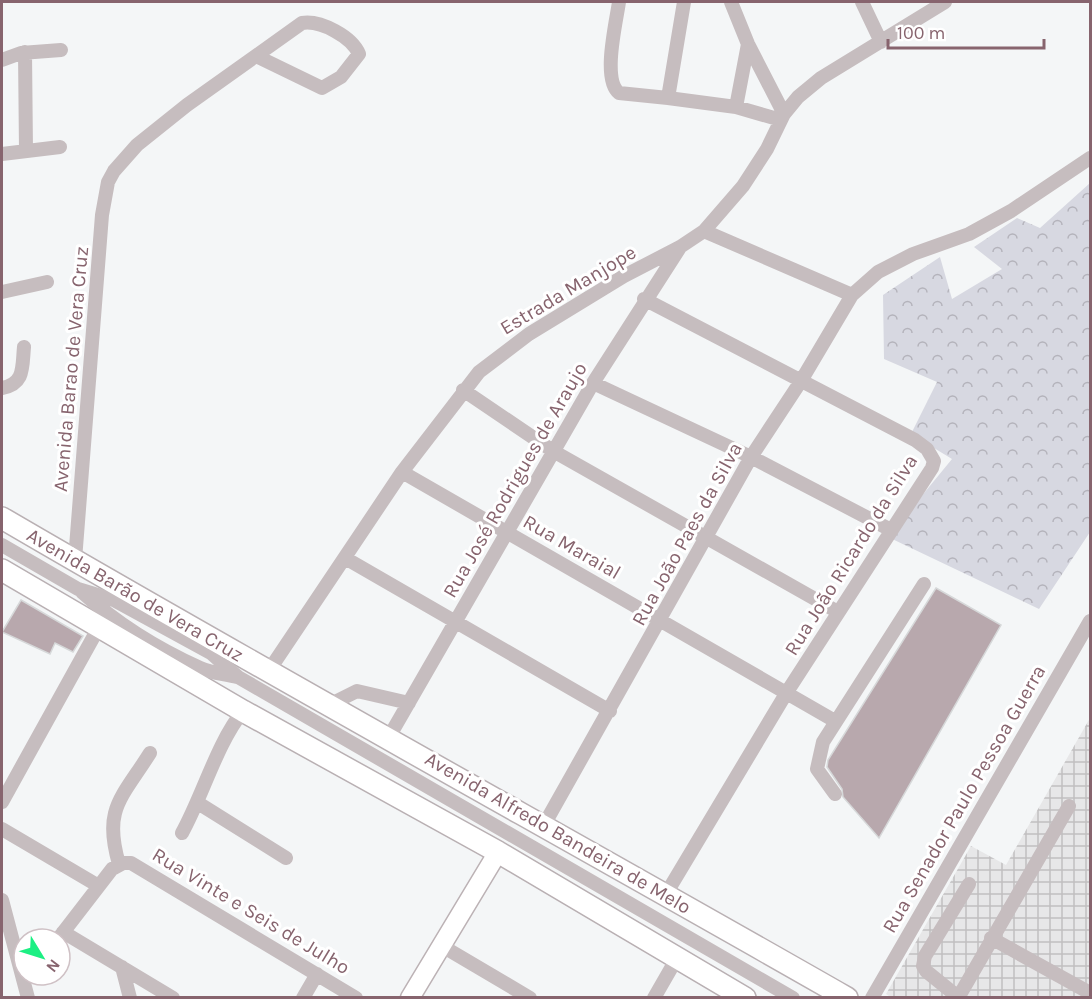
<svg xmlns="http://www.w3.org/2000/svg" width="1092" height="999" viewBox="0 0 1092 999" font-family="Karla,sans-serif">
<defs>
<pattern id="industrial-grid" width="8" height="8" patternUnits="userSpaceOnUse" patternTransform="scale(1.5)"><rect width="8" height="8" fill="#e7e7e8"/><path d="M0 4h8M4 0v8" fill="none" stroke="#c1bfc0"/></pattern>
<pattern id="forest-crowns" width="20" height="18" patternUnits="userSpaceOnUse" patternTransform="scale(1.5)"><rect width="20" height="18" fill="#d7d8e1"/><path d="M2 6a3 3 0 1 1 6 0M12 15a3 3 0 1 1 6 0" fill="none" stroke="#b4b3bb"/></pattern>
</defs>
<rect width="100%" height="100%" fill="#f4f6f7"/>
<path fill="url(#industrial-grid)" d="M1090,718V997L892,998L886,994L971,846L1006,865Z"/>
<path fill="url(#forest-crowns)" d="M1090,183V532L1039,609L888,537L952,459L911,434L937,382L884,359L883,295L940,257L952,299L1002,269L974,247L1017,218L1040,228Z"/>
<path fill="#b8a8ad" stroke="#d6d8d9" stroke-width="1.5" d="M936,588L1001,625L879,838L843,797L842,789L827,767L828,760Z
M21,600L83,636L73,652L55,643L50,654L2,632Z"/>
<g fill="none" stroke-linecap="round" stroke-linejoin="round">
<defs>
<path id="major" d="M410,998L498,852"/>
<path id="highway" d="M2,518C281,681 565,837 847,998
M2,570L243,711L498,852L745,998"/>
</defs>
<use href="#major" stroke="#bcb2b5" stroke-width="21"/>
<use href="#highway" stroke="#b9b0b3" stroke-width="24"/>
<path stroke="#c6bdbf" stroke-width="14" d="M619,2C616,23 602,80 619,93L668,98
M684,2L668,98L736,107L781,120
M731,2L748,44L784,114
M862,2L881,42
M25,52L26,151
M2,60L21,53L61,50
M736,107L748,44
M2,154L60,147
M704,231L852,295
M2,292L47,282
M644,299L915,440L927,449L934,461L932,468L787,692L666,894
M593,383L751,457L891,530
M2,388C25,384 22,367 24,347
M463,390L553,451L838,612
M402,472L835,721
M2,545L78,589L114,600L211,653L238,677L793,998
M345,558L610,711
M75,560L102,215L108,182L114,171L137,145L187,105L302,23C321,20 352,37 359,54L341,77L322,88L256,56
M82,592C116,623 158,649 200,668C211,673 225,674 237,677
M268,672L402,472L479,372L529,334L624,276L680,247L704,231L743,186L767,149L784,114L798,97L821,78L945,2
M329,705L357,691L409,703
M389,737L593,383L679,249
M835,794L817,769L823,742L924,584
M2,802L99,627
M198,803L286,858
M544,825L751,457L801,381L852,295L878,272L913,254L969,234L1011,211L1090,158
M2,829L97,885
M182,833C203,795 217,743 243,711
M119,864C103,809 121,799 150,753
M2,900L28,998
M63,932L173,998
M991,938L1090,993
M58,939L112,869L123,863H131L356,998
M442,946L530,998
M122,967L130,998
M958,997L926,971L923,966L925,956L969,884
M303,998L317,974
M654,998L677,958
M872,998L1090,621
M958,998L1069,806"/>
<use href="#major" stroke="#fff" stroke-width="18"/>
<use href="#highway" stroke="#fff" stroke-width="21"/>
</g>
<g text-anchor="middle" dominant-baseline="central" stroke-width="6" stroke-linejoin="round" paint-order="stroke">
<g font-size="20" fill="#87646e" stroke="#fff">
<text transform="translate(568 290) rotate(-31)">Estrada Manjope</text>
<text transform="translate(71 369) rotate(-85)">Avenida Barao de Vera Cruz</text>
<text transform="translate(515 480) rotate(-60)">Rua José Rodrigues de Araujo</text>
<text transform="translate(687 534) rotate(-61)">Rua João Paes da Silva</text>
<text transform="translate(572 547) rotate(30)">Rua Maraial</text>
<text transform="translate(851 555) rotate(-58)">Rua João Ricardo da Silva</text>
<text transform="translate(135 595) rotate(30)">Avenida Barão de Vera Cruz</text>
<text transform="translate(964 799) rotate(-60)">Rua Senador Paulo Pessoa Guerra</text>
<text transform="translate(558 833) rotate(30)">Avenida Alfredo Bandeira de Melo</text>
<text transform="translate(251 911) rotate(31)">Rua Vinte e Seis de Julho</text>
</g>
</g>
<rect width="1092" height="999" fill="none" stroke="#87646e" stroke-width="6"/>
<g transform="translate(42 957) rotate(128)"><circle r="28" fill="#ffffff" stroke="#cfc1c5" stroke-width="1.5"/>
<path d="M0-4.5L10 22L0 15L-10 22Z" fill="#1cef83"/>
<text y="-9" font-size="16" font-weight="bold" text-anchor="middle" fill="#87646e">N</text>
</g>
<path d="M888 39v9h156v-9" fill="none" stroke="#87646e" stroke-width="3"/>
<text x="897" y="39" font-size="18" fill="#87646e" stroke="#ffffff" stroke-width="4.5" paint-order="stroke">100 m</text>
</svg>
